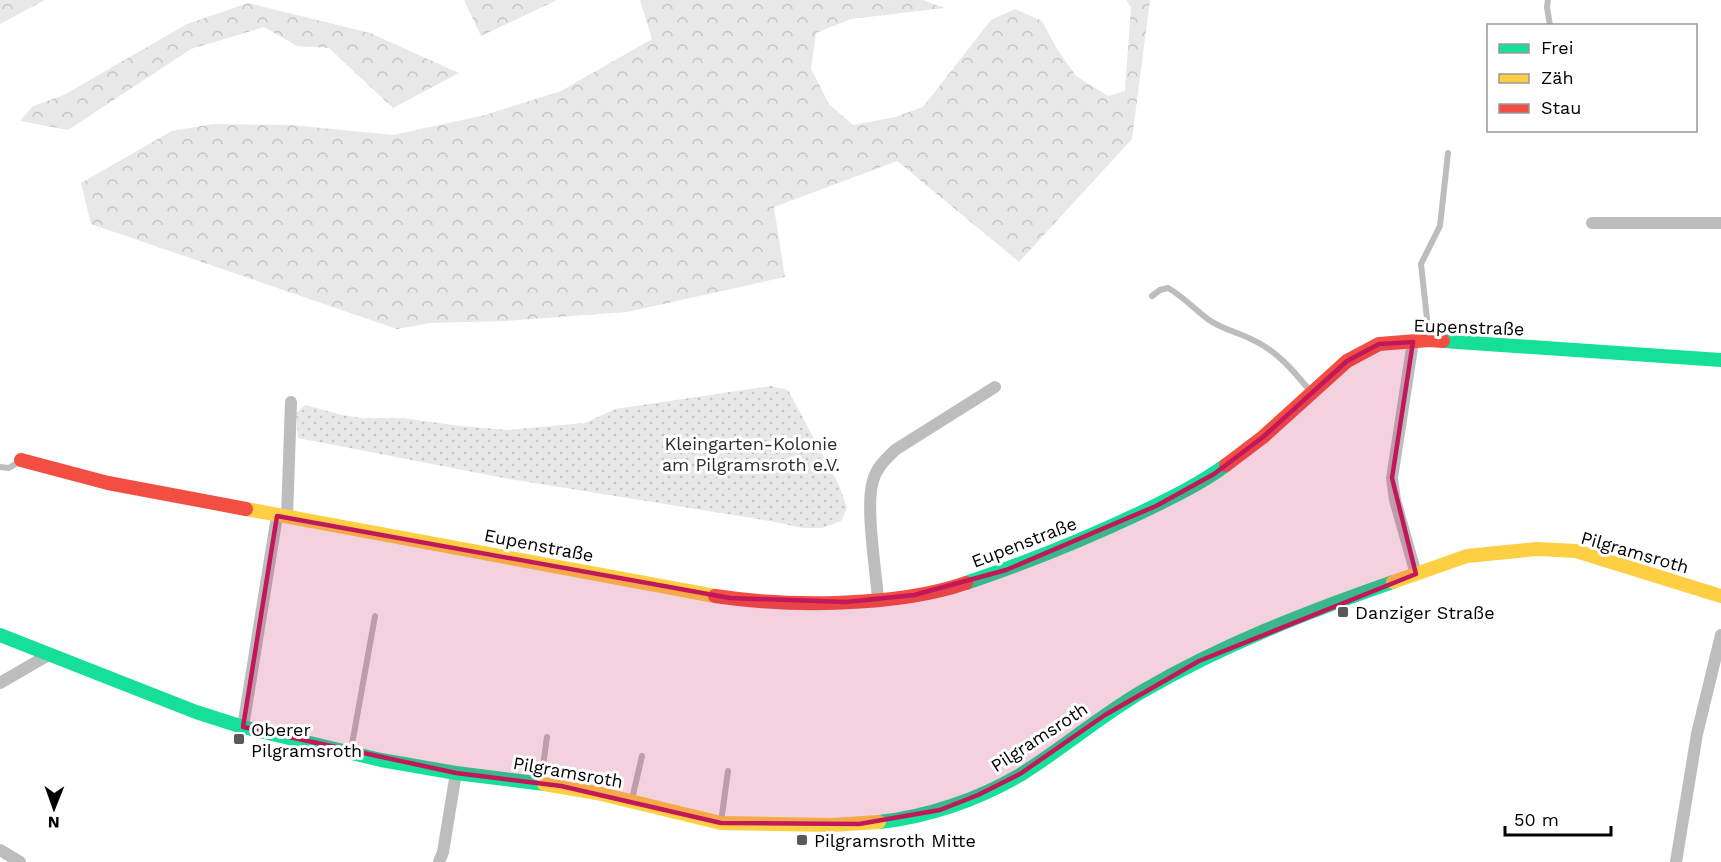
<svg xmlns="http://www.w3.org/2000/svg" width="1721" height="862" viewBox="0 0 1721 862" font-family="'Work Sans',sans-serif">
<defs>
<pattern id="forest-crowns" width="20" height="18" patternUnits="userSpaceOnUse" patternTransform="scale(1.5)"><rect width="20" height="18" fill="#e8e8e8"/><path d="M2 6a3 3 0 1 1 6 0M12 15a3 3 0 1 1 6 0" fill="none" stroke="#c5c5c5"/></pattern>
<pattern id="park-dots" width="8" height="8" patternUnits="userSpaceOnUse" patternTransform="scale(1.5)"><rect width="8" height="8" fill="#e8e8e8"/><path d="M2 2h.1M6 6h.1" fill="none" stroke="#c5c5c5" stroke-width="1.8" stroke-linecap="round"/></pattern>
</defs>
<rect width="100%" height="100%" fill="#fff"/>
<path fill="url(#forest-crowns)" d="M0,0H45L0,24Z
M464,0H557L481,36Z
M640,0H923L944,8L851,19L816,33L811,69L829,104L853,125L895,117L923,107L991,20L1015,9L1042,21L1057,49L1076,76L1108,96L1125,91L1131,7L1126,0H1150L1132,139L1019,262L897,161L774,207L785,277L627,312L505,321L430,323L397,329L91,224L81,183L172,131L213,124L291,125L393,135L485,115L561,91L652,39Z
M248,3L370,33L459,73L393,108L329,48L297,46L264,27L191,49L68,130L20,121L33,106L64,95L187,24Z"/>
<path fill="url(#park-dots)" d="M771,386L788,390L839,485L847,508L841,521L822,528H803L770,521L504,478L298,438L296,413L305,405L342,415L362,418H403L460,426L508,430L585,423L615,409Z"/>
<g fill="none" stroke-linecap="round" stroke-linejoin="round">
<path stroke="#bdbdbd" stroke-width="6" d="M1548,0L1547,7L1550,26
M1152,296L1160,290L1168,288C1184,297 1194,309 1209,320C1222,329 1237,332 1251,339C1276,350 1293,370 1310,391
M1429,337L1421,264L1440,226L1448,153
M0,467L9,468L20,461
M351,750L375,616
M541,780L547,737
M632,799L642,756
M721,822L728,771"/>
<path stroke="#bdbdbd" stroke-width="12" d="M1592,223H1721
M1413,342L1392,478L1395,500L1416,574
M287,517L291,402
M878,599C876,571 865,505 873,481C876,468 886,459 895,450L995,387
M0,683L50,654
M243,727L277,516
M0,850L20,862
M439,862L443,852L456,773
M1676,862L1697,734L1721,635"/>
<path stroke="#16e098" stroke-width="14" d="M1443,341L1721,360
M966,583C1026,563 1085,539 1142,512C1171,498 1200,484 1226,465
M0,635L196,712L243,727L381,760L456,773L544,784
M879,822C927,817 977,800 1020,775C1062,749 1100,716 1143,691C1222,645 1307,612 1393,582"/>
<path stroke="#ffcf43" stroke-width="14" d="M246,509L715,596
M1393,582L1467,556L1537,549L1576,551L1721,596
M544,784L597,793L721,823L832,825L879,822"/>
<path stroke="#f24e42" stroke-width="14" d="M21,460L108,483L246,509
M1226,465L1263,437L1347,361L1379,344L1429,340L1443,341
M715,596C788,607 896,607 966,583"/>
</g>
<path fill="#c2185b" fill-opacity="0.2" stroke="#c2185b" stroke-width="4.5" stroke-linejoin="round" d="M1413,342L1392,478L1416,574L1199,661L1105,715L1020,774L978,795L940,810L859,824L721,823L561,786L456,773L243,727L277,516L730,598L846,602L914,595L1006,570L1156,506L1214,474L1263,437L1347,361L1379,344Z"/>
<g fill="#595959" stroke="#fff" stroke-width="2">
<rect x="1337" y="606" width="12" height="12" rx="3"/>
<rect x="233" y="733" width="12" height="12" rx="3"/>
<rect x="796" y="834" width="12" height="12" rx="3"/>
</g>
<g text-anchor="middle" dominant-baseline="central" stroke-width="6" stroke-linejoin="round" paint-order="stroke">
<g font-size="18" fill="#000" stroke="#fff">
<text transform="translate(1469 327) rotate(2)">Eupenstraße</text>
<text transform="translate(1024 542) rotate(-21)">Eupenstraße</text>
<text transform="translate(539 545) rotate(11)">Eupenstraße</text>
<text transform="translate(1635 552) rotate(16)">Pilgramsroth</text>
<text transform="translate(1039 737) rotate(-33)">Pilgramsroth</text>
<text transform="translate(568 772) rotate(10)">Pilgramsroth</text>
</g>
<g font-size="18" fill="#2d2d2d" stroke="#fff">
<text x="751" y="443">Kleingarten-Kolonie<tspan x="751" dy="21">am Pilgramsroth e.V.</tspan></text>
</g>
<g font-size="18" fill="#000" stroke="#fff" text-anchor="start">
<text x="1355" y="612">Danziger Straße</text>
<text x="251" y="729">Oberer<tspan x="251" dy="21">Pilgramsroth</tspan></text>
<text x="814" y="840">Pilgramsroth Mitte</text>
</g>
</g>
<rect x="1487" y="24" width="210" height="108" fill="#ffffff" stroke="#999999" stroke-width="1.5"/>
<rect x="1499" y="44" width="30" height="9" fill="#16e098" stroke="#999999" stroke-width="1.5"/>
<text x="1541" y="54" font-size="18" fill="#000000">Frei</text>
<rect x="1499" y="74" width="30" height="9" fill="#ffcf43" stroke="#999999" stroke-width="1.5"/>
<text x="1541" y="84" font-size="18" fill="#000000">Zäh</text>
<rect x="1499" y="104" width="30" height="9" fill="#f24e42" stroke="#999999" stroke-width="1.5"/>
<text x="1541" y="114" font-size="18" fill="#000000">Stau</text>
<g transform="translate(54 808) rotate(181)" stroke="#ffffff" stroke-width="4.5" paint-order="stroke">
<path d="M0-4.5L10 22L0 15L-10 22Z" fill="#000000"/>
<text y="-9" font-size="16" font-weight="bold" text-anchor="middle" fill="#000000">N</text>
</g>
<path d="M1505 826v9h106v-9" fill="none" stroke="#000000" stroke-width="3"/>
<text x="1514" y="826" font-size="18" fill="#000000" stroke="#ffffff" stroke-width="4.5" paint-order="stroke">50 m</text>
</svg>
